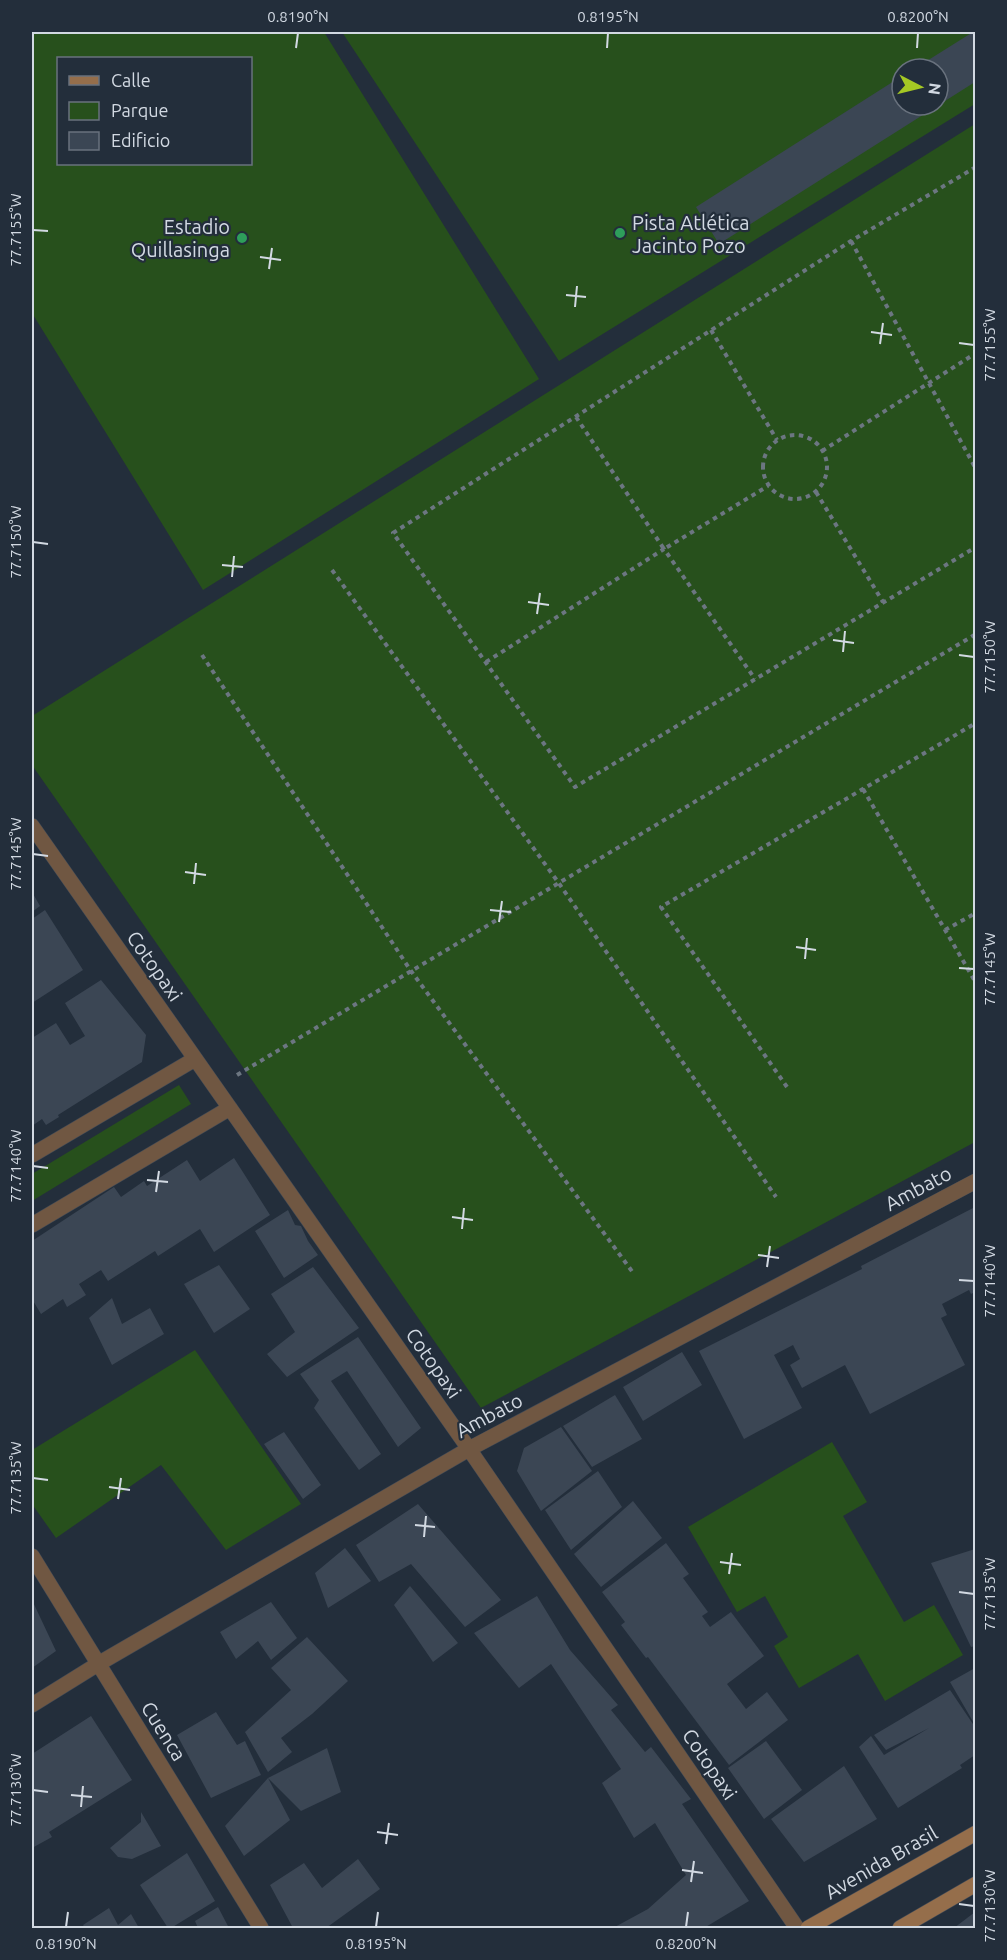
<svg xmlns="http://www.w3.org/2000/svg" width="1007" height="1960" viewBox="0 0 1007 1960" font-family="Ubuntu,sans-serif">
<rect width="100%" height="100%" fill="#232e3b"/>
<path fill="#27501c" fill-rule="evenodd" d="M32,32H324L539,379L203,590L32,313ZM250,58V164H58V58Z
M342,32H975V104L559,361ZM902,69H938V105H902Z
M975,124V1142L481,1408L32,765V716Z
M179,1085L191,1104L32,1201V1174Z
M195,1350L301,1504L226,1550L161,1465L56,1538L32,1504V1450Z
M832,1442L867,1502L843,1516L904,1622L934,1605L963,1655L885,1701L858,1654L799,1688L774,1646L788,1637L765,1596L737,1612L688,1527Z"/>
<path fill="#3b4654" d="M973,32H975V82L719,244L696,207L902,76V105H938V69H914Z
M32,892L40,906L32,912Z
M45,910L83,970L32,1003V919Z
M101,980L146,1035L142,1062L58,1115L59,1117L46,1125L42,1119L32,1126V1038L56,1023L70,1045L85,1036L65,1003Z
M234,1158L270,1215L214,1252L200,1229L158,1256L155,1251L108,1281L101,1270L79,1284L86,1295L67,1307L63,1299L41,1314L32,1299V1241L114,1187L121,1197L144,1181L147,1186L187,1160L200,1181Z
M975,1207V1292L971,1294L969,1290L942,1304L947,1315L941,1318L965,1365L870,1414L845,1365L802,1388L790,1365L800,1359L793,1345L774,1355L802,1408L744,1439L699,1351L862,1269L861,1266Z
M288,1210L295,1225L301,1226L308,1241L318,1255L284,1278L255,1231Z
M219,1265L250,1309L214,1333L184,1284Z
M313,1267L359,1328L287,1377L267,1354L295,1332L271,1294Z
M112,1298L122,1324L150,1308L164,1334L112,1365L89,1318Z
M358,1337L421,1428L398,1447L347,1371L331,1381L381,1454L359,1470L314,1408L319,1400L300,1374Z
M682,1352L702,1385L643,1421L623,1387Z
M615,1395L642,1439L592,1467L563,1426Z
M561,1427L592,1471L541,1511L517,1471L524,1448Z
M284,1432L321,1485L303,1499L264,1444Z
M598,1471L622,1507L571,1550L545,1510Z
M633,1501L662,1538L601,1587L574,1554Z
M418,1504L501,1600L465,1627L411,1564L379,1582L356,1545Z
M666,1543L689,1574L683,1578L708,1612L702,1616L710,1627L731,1612L764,1656L727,1684L746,1709L767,1692L788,1720L729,1765L648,1657L646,1658L621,1625L625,1622L602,1592Z
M345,1548L371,1581L328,1608L315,1573Z
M975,1549V1646L971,1647L931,1563Z
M410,1586L458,1643L433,1662L394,1605Z
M537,1596L570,1650L618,1705L611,1710L645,1752L651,1747L691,1799L682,1804L749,1901L704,1928H613L648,1909L686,1875L655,1823L634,1838L602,1783L621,1769L551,1664L519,1688L474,1633Z
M32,1600L56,1651L32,1668Z
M271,1602L297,1638L271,1660L258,1641L236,1659L220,1632Z
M307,1637L348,1681L312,1714L281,1738L292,1752L268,1772L245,1732L291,1690L271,1668Z
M975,1668V1725L950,1682Z
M950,1690L975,1727V1755L960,1765L962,1768L898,1808L859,1747L871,1736L884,1755L929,1728L886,1750L874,1735Z
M216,1712L237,1745L245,1741L261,1775L211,1798L177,1735Z
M91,1716L132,1780L49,1832L52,1837L32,1848V1754Z
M766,1741L802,1790L764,1819L728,1768Z
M327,1748L341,1792L301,1811L268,1778Z
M844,1766L877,1819L804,1862L771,1819Z
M268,1778L290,1820L244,1856L225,1826Z
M141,1812L161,1846L132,1859L118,1857L110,1848L141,1822Z
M187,1853L215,1901L171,1928H168L140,1885Z
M358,1859L380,1889L326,1928H293L270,1885L304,1863L322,1888Z
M218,1907L229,1928H198L195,1921Z
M109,1908L118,1925L131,1914L139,1928H85L83,1925Z
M975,1912V1928H954Z"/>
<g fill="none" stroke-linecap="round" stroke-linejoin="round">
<defs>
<path id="street" d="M32,826L469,1449L797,1928
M32,1155L195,1059
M32,1225L230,1108
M32,1556L261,1928
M32,1705L98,1664L469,1449L976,1181"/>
<path id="secondary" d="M808,1928L976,1833
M900,1928L976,1884"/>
</defs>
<use href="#street" stroke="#3f4956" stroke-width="16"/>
<use href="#secondary" stroke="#3f4956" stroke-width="16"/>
<path stroke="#6c7681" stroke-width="4" stroke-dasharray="4.5 4.5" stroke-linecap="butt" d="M976,167L851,241L393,533L575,787L976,547
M851,241L976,469
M711,330L777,440
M576,417L664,549L768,486
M763 467a32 32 0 1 1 64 0a32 32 0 1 1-64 0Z
M822,451L976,353
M816,492L883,602
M332,570L558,882L776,1197
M202,655L411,971L634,1274
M486,662L664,549L755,679
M863,789L976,983
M945,930L976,913
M237,1075L976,634
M787,1087L661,907L976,723"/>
<use href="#street" stroke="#705742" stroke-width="15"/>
<use href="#secondary" stroke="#956e4b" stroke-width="15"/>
</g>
<path fill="none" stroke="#d2d9e2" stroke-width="2" d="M296,48L298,33M607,48L608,33M917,48L918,33M33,230L48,231M260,257L281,260M269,269L272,248M566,295L586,297M575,307L577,286M871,332L892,335M959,343L974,345M880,344L883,323M33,542L48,544M222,565L243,567M232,577L234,556M528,602L549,605M537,614L540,593M833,640L854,643M843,652L845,631M959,655L974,657M33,854L48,856M185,872L206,875M194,884L196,863M490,910L511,912M499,922L502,901M796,947L816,950M805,959L807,938M959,968L974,969M33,1166L48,1168M147,1180L168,1182M156,1192L159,1171M452,1217L473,1220M462,1229L464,1208M758,1255L779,1258M767,1267L770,1246M959,1280L974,1281M33,1478L48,1480M109,1487L130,1490M118,1499L121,1478M415,1525L435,1527M424,1537L426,1516M720,1562L741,1565M729,1574L732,1553M959,1592L974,1594M33,1790L48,1792M71,1795L92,1797M81,1807L83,1786M377,1832L398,1835M386,1844L389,1823M682,1870L703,1873M691,1882L694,1861M959,1904L974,1906M66,1927L68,1912M376,1927L378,1912M686,1927L688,1912"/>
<g fill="#2e9e5b" stroke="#232e3b" stroke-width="2">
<circle cx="620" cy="233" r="6"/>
<circle cx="242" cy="238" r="6"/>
</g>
<g text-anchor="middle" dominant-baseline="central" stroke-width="4.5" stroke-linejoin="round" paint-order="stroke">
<g font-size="20" fill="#d2d9e2" stroke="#232e3b" text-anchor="start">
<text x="632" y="222">Pista Atlética<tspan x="632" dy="23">Jacinto Pozo</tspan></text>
<text x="230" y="226" text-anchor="end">Estadio<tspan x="230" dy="23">Quillasinga</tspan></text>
</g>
<g font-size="20" fill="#d2d9e2" stroke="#232e3b">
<text transform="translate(155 966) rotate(55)">Cotopaxi</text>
<text transform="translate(918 1188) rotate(-28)">Ambato</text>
<text transform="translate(434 1363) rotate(55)">Cotopaxi</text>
<text transform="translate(489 1415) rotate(-28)">Ambato</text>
<text transform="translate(164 1731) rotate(58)">Cuenca</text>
<text transform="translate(710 1764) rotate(56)">Cotopaxi</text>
<text transform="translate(881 1862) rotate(-30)">Avenida Brasil</text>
</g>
</g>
<rect width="1007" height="1960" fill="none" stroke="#232e3b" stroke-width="66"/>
<rect x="57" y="57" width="195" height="108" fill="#232e3b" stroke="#69727e" stroke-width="1.5"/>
<rect x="69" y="76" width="30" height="9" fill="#956e4b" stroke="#69727e" stroke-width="1.5"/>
<text x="111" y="87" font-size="18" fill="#d2d9e2">Calle</text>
<rect x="69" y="102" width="30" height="18" fill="#27501c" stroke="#69727e" stroke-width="1.5"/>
<text x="111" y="117" font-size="18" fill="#d2d9e2">Parque</text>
<rect x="69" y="132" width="30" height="18" fill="#3b4654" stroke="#69727e" stroke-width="1.5"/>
<text x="111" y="147" font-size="18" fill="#d2d9e2">Edificio</text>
<g transform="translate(920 87) rotate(97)"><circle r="28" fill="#232e3b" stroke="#69727e" stroke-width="1.5"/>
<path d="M0-4.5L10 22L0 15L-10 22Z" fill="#a5c824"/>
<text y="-9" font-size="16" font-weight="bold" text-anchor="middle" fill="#d2d9e2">N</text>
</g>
<rect x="33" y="33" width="941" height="1894" fill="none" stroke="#d2d9e2" stroke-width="2"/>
<g font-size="15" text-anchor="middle" fill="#d2d9e2">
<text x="298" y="22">0.8190°N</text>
<text x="608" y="22">0.8195°N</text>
<text x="918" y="22">0.8200°N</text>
<text transform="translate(16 230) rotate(-90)" y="5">77.7155°W</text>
<text transform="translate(990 345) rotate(-90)" y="5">77.7155°W</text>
<text transform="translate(16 542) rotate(-90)" y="5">77.7150°W</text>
<text transform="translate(990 657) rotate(-90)" y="5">77.7150°W</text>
<text transform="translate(16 854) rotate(-90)" y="5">77.7145°W</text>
<text transform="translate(990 969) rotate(-90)" y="5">77.7145°W</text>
<text transform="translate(16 1166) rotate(-90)" y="5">77.7140°W</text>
<text transform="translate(990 1281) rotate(-90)" y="5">77.7140°W</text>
<text transform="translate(16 1478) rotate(-90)" y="5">77.7135°W</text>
<text transform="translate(990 1594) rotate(-90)" y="5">77.7135°W</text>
<text transform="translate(16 1790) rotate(-90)" y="5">77.7130°W</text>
<text transform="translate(990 1906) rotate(-90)" y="5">77.7130°W</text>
<text x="66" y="1949">0.8190°N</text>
<text x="376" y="1949">0.8195°N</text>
<text x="686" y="1949">0.8200°N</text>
</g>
</svg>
